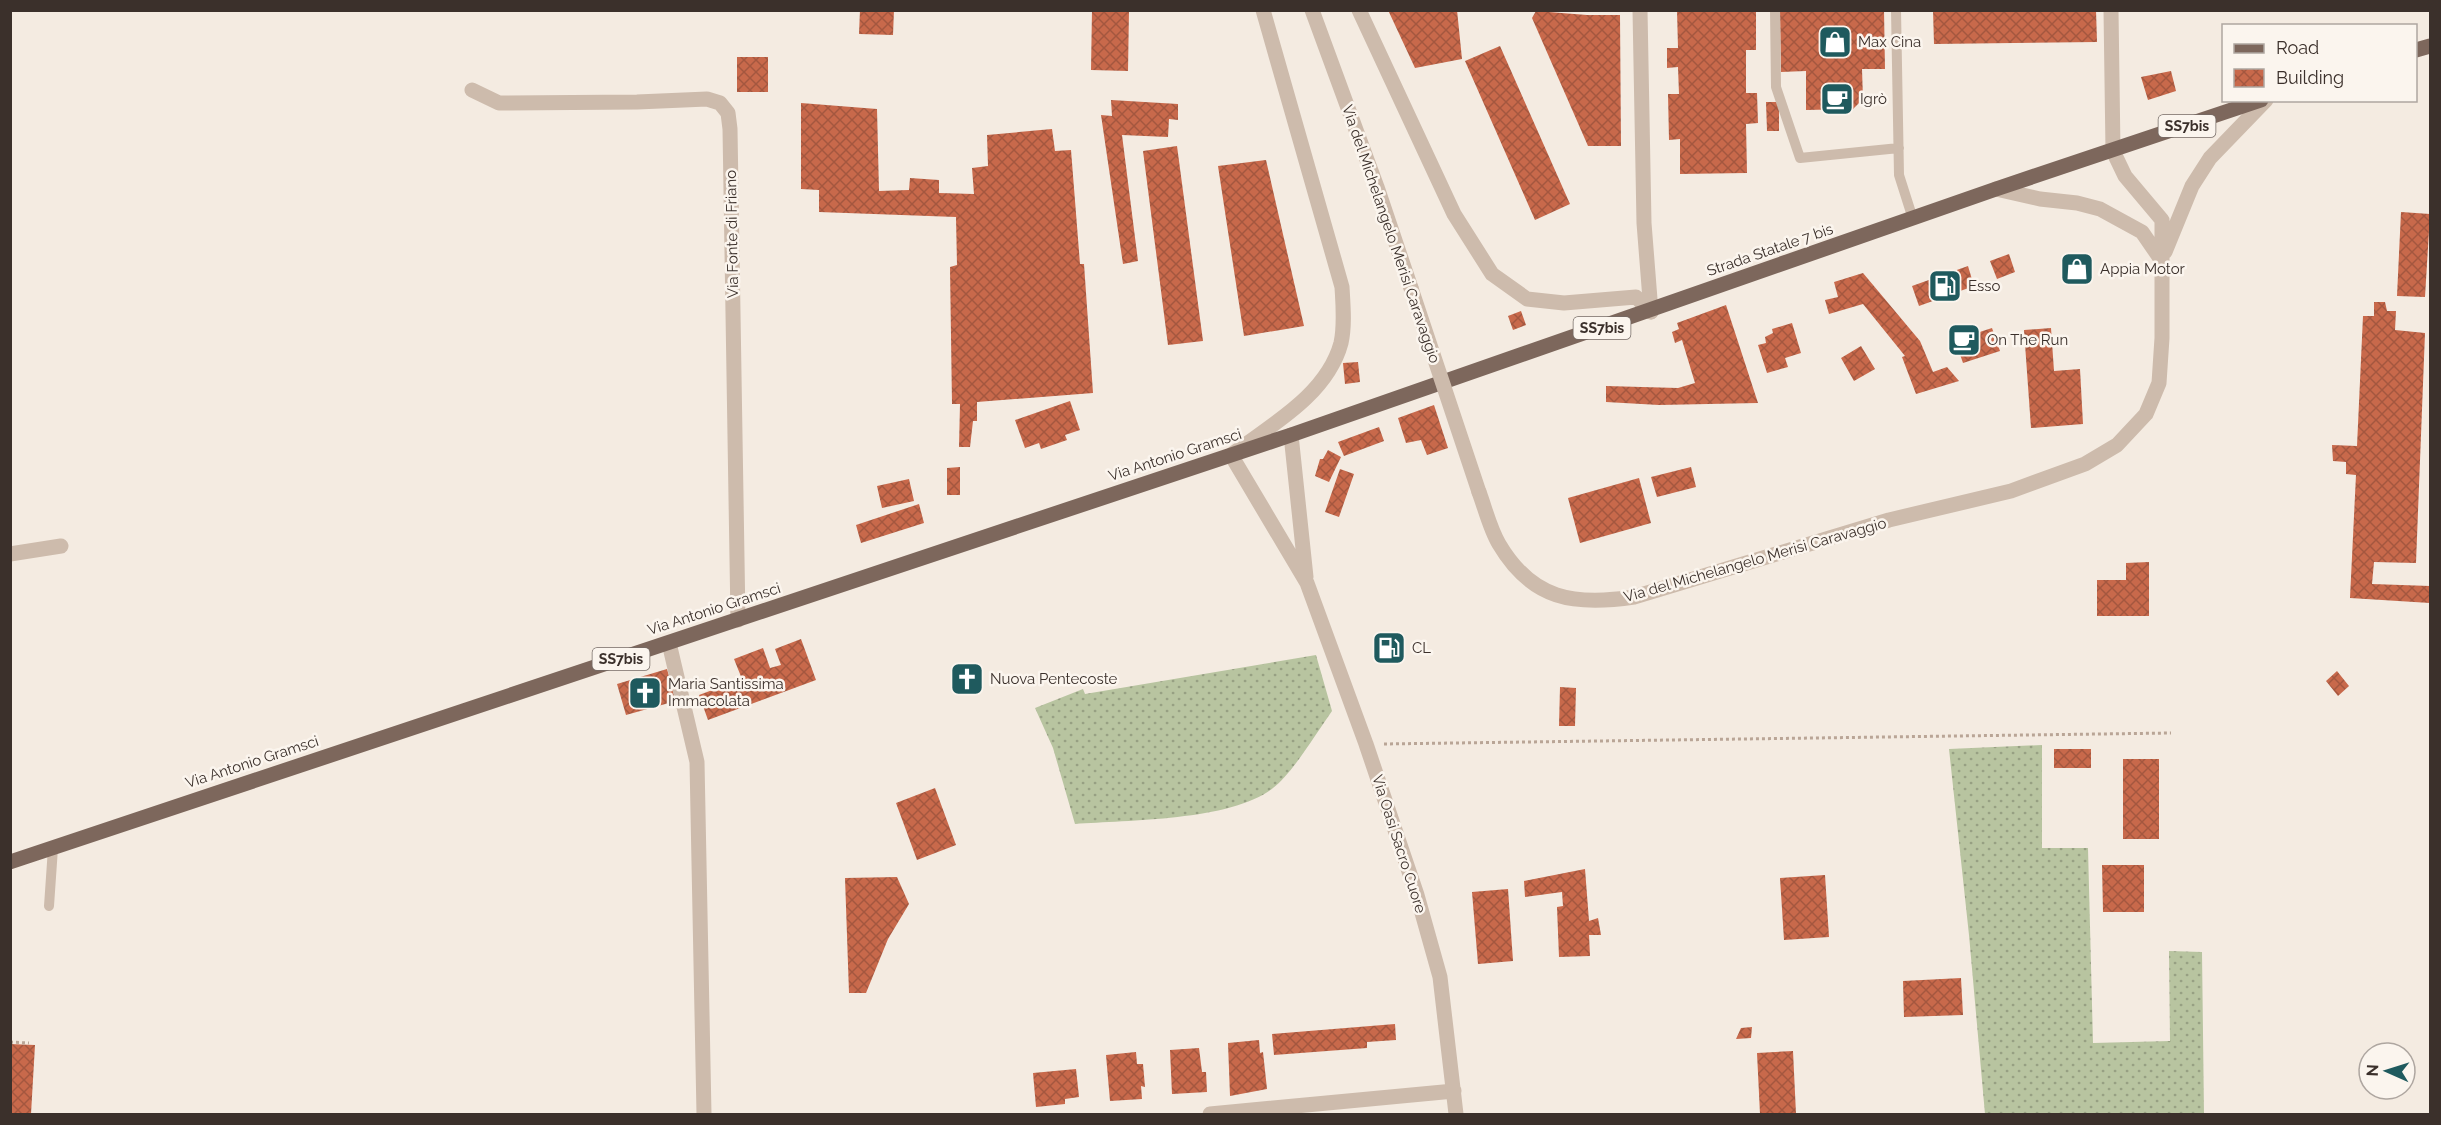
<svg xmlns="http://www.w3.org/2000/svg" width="2441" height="1125" viewBox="0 0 2441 1125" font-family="Raleway,sans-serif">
<defs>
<pattern id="grass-dots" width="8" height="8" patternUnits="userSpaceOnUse" patternTransform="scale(1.5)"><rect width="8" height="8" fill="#b8c4a0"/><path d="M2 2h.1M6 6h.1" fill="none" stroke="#97a083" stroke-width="1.8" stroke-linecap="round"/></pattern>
<pattern id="building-cross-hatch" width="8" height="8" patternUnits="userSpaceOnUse" patternTransform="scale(1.5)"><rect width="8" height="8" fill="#c8694b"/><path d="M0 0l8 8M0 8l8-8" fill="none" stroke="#a4573f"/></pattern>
</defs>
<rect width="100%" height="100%" fill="#f4ebe1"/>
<path fill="url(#grass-dots)" d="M1316,655L1332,711C1317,732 1292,774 1273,788C1232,821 1128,820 1075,824L1053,748L1035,708L1083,689L1085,694Z
M2042,745V848H2088L2093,1043L2170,1041L2169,951L2202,952L2204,1114H1985L1969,935L1949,749Z"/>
<path fill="url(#building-cross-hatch)" d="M860,10H894L893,35L859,34Z
M1092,10H1129L1128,71L1091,70Z
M1388,10H1457L1462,59L1415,68Z
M1677,10H1756V50H1746V93H1757L1758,123L1746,124L1747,173L1680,174V139L1669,140L1668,94H1679L1678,67L1667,68V48H1678Z
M1780,10H1884L1885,69H1862L1863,99L1853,109L1806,110V71L1781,72Z
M1933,10H2096L2097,42L1934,44Z
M1536,11L1587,15H1620L1621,146H1588L1532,18Z
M1500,46L1570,204L1535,220L1465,61Z
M737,57H768V92H737Z
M2171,71L2176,91L2148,100L2141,77Z
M1111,100L1178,104V120L1169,119L1168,137L1122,135L1138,261L1123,264L1101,115L1112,116Z
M1766,102H1779V131H1767Z
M801,103L877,109L879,191L909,190L910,178L939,180V193L974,194L972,168L988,166L987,135L1052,129L1055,151L1071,150L1080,264H1084L1093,393L977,402V421H973L970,447H959L960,404H952L950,267L957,265L956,217L819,212V190L801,189Z
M1177,146L1203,341L1168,345L1143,151Z
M1266,160L1304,326L1244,336L1218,166Z
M2401,212L2430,214L2425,297L2397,296Z
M2009,254L2015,272L1997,279L1990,261Z
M1968,266L1974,286L1919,306L1912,286Z
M1863,273L1920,341L1933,372L1947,367L1959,381L1916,394L1902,357L1905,356L1863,304L1829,314L1825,300L1838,297L1834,282Z
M2374,302H2385L2387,311H2396L2395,330L2425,333L2416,563L2374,562L2372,584L2430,586V603L2350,598L2356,475L2346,474V462L2333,461L2332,445L2357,446L2363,316H2374Z
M1726,305L1758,403L1659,405L1606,402V386L1678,388L1695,383L1682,340L1675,343L1672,332L1679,329L1677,323Z
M1521,311L1526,325L1513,330L1508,316Z
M1792,323L1801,353L1785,358L1788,367L1767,373L1758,345L1766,343L1765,337L1773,333L1772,329Z
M1992,328L2000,351L1963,363L1955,340Z
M2051,328L2054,371L2080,369L2083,424L2031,428L2024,330Z
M1861,346L1875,369L1854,381L1841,358Z
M1358,362L1360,382L1345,384L1343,363Z
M1070,401L1080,430L1065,435L1067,440L1041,449L1039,443L1025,448L1015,420Z
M1434,405L1448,448L1427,455L1421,440L1406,443L1398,418Z
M1379,427L1384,441L1344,456L1338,442Z
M1328,450L1341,457L1329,482L1315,476L1320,459H1323Z
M960,467V495H947V468Z
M1691,467L1696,487L1657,497L1651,477Z
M1340,469L1354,474L1339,517L1325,512Z
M1639,478L1651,523L1580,543L1568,498Z
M909,479L914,501L882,508L877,486Z
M919,504L924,523L861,543L856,525Z
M2149,562V616H2097V580H2126V563Z
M801,639L816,680L708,720L699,695L742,679L734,659L763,648L770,668L781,665L775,649Z
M667,669L676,701L626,715L617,684Z
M2337,671L2349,686L2338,696L2326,681Z
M1560,687L1576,688L1575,726H1559Z
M2054,749H2091V768H2054Z
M2123,759H2159V839H2123Z
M935,788L956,845L917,860L896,803Z
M2102,865H2144V912H2103Z
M1585,869L1589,921L1598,918L1601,935H1589L1590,956L1559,957L1557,907L1563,906L1562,892L1525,897L1524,881Z
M1825,875L1829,937L1784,940L1780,878Z
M897,877L909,904L888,939L866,993H849L845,878Z
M1508,889L1513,961L1478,964L1472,892Z
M1961,978L1963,1015L1904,1017L1903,981Z
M1395,1024L1396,1040L1367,1042V1048L1274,1055L1272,1034Z
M1752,1027L1751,1038L1736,1039L1741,1028Z
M1259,1040L1260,1053L1263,1052L1267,1089L1230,1096L1228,1043Z
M10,1044L35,1045L31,1114H10Z
M1199,1048L1202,1072H1206L1207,1092L1172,1094L1170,1050Z
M1793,1051L1796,1114H1760L1757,1053Z
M1136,1052L1137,1064H1143L1145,1087L1141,1086L1142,1099L1110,1101L1106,1055Z
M1076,1069L1079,1097L1065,1099V1104L1036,1107L1033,1073Z"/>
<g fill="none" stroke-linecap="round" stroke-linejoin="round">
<path stroke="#b9a596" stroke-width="3" stroke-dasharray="3 3" stroke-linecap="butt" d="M1384,744L2171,733
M10,1042L29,1043"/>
<path stroke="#cdbbac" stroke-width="10" d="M1775,10L1776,87L1800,158L1899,148
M1896,10L1899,175L1913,219
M49,906L53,848"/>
<path stroke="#cdbbac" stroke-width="15" d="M1640,10L1644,223L1651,312
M2111,10L2113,151
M472,90L499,103L637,102L707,99L720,103L728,113L730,129L738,620
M10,554L61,546
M669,643L697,762L704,1114
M1210,1114L1454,1091"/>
<path stroke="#cdbbac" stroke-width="15" d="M1263,10L1342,287C1343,305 1345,325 1341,343C1327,395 1271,425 1231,455L1307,583L1366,744L1417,895L1440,977L1456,1114
M1312,10L1377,187L1411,288
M1359,10L1454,214L1492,274L1527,299L1564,303L1636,297L1651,312
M1996,189L2040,199L2077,203L2100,209L2142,232L2162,261
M2165,252L2192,186L2210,158L2266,100
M1291,435L1306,577
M1479,492C1485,508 1490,529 1499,544C1532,600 1574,606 1634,597L1889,520L2011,491L2085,464L2117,445L2146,414L2159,383L2162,338V220L2125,176L2113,151"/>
<path stroke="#7d675c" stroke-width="15" d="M2416,50L2430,46
M10,862L1291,435L1996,189L2261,100"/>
<path stroke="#cdbbac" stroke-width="15" d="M1411,288L1479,492"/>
</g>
<defs>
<symbol id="shop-square" viewBox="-11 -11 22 22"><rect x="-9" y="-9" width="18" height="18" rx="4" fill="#1f5a5e" stroke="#fbf5ee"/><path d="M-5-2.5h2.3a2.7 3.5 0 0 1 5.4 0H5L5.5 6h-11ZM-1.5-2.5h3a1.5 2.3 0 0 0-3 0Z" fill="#fff"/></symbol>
<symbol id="cafe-square" viewBox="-11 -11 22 22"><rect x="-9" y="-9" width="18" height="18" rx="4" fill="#1f5a5e" stroke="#fbf5ee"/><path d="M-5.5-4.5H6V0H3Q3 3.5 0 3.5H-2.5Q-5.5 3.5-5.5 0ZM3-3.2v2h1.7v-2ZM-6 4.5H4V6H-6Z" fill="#fff"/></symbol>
<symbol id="fuel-square" viewBox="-11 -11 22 22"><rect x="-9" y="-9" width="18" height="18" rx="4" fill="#1f5a5e" stroke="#fbf5ee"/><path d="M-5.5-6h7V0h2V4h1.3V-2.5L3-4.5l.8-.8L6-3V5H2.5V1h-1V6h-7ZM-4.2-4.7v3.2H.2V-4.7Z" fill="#fff"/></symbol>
<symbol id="church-square" viewBox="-11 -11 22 22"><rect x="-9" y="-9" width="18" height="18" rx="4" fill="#1f5a5e" stroke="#fbf5ee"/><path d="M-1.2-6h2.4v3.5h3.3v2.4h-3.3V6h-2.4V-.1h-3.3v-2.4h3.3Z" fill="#fff"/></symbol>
</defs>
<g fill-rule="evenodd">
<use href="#shop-square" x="1816" y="23" width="38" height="38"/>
<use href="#cafe-square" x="1818" y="80" width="38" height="38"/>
<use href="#shop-square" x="2058" y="250" width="38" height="38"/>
<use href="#fuel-square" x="1926" y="267" width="38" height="38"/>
<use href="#cafe-square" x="1945" y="321" width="38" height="38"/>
<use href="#fuel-square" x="1370" y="629" width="38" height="38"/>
<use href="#church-square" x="948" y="660" width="38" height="38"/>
<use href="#church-square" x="626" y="674" width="38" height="38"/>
</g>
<g text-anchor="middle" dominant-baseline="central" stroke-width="5" stroke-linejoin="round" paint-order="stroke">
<g fill="#fbf5ee" stroke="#756b66" stroke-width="1.5">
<rect x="2158.5" y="115" width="57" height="22" rx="4.5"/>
<rect x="1573.5" y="317" width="57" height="22" rx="4.5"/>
<rect x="592.5" y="648" width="57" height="22" rx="4.5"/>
</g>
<g font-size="14" font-weight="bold" fill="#3b302b">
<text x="2187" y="126">SS7bis</text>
<text x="1602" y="328">SS7bis</text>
<text x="621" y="659">SS7bis</text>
</g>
<g font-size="15" fill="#3b302b" stroke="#fbf5ee" text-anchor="start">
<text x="1858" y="42">Max Cina</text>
<text x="1860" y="99">Igrò</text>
<text x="2100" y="269">Appia Motor</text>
<text x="1968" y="286">Esso</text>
<text x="1987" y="340">On The Run</text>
<text x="1412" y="648">CL</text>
<text x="990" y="679">Nuova Pentecoste</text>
<text x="668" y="684">Maria Santissima<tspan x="668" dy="17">Immacolata</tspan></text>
</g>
<g font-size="15" fill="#3b302b" stroke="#fbf5ee">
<text transform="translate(732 234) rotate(-91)">Via Fonte di Friano</text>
<text transform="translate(1391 234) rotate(71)">Via del Michelangelo Merisi Caravaggio</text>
<text transform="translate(1770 250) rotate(-19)">Strada Statale 7 bis</text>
<text transform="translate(1175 455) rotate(-18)">Via Antonio Gramsci</text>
<text transform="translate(1755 560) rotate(-16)">Via del Michelangelo Merisi Caravaggio</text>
<text transform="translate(714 609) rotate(-18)">Via Antonio Gramsci</text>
<text transform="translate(252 762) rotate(-18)">Via Antonio Gramsci</text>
<text transform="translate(1399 844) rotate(72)">Via Oasi Sacro Cuore</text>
</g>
</g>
<rect width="2441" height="1125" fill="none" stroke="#3b302b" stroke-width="24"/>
<rect x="2222" y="24" width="195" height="78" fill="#fbf5ee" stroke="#aea6a0" stroke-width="1.5"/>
<rect x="2234" y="44" width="30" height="9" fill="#7d675c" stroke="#aea6a0" stroke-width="1.5"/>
<text x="2276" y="54" font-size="18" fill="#3b302b">Road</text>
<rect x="2234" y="69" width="30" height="18" fill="url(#building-cross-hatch)" stroke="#aea6a0" stroke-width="1.5"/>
<text x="2276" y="84" font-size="18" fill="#3b302b">Building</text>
<g transform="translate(2387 1071) rotate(273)"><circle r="28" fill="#fbf5ee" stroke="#aea6a0" stroke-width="1.5"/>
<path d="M0-4.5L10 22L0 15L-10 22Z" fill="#1f5a5e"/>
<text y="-9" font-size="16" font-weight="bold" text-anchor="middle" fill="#3b302b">N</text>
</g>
</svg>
